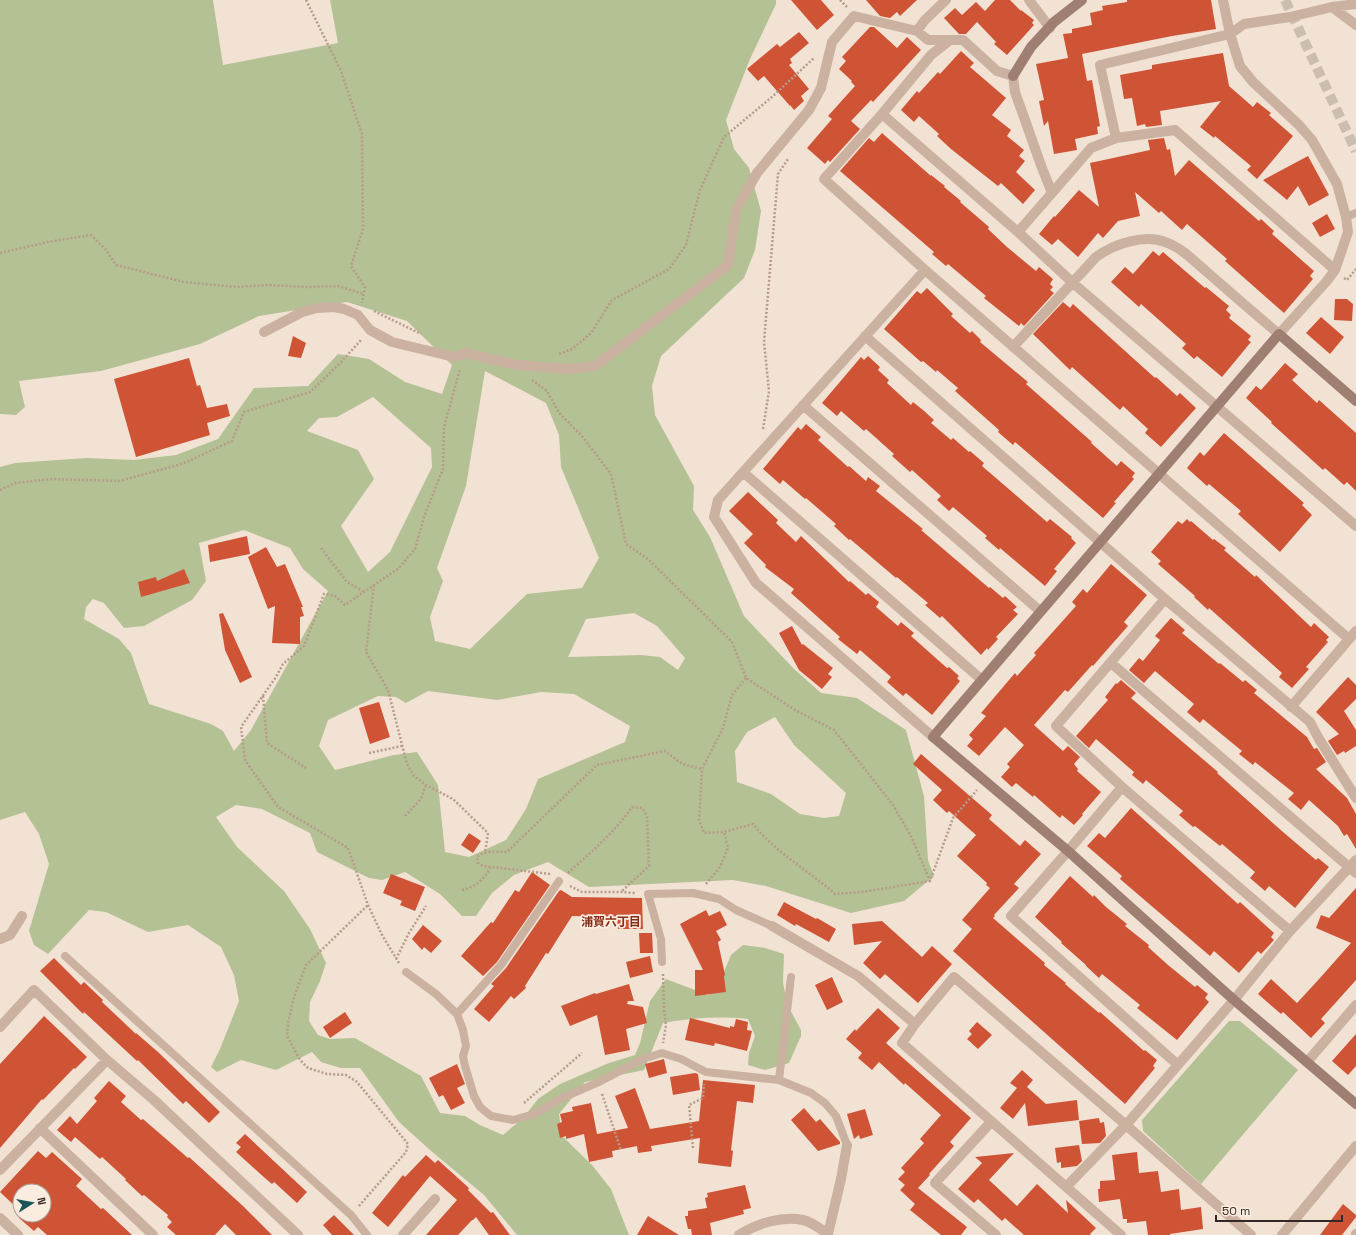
<svg xmlns="http://www.w3.org/2000/svg" width="1356" height="1235" viewBox="0 0 1356 1235" font-family="'Space Grotesk','Noto Sans JP',sans-serif">
<rect width="100%" height="100%" fill="#f2e2d4"/>
<path fill="#b4c194" fill-rule="evenodd" d="M0,0H213L223,65L338,43L330,0H776V4L750,59L726,120L734,149L749,168L761,211L755,250L744,278L661,356L652,386L655,415L694,486L693,510L710,537L744,616L794,669L821,693L857,698L906,730L924,796L928,860L934,876L904,901L851,913L766,886L733,880L589,887L548,862L514,875L492,893L476,916H462L440,894L405,872L382,880L369,878L317,852L310,833L262,809L236,805L216,817L237,847L284,891L310,929L326,963L320,981L310,1002L309,1021L318,1035L330,1039L355,1038L421,1076L440,1113L465,1116L480,1125L503,1135L523,1118L538,1099L560,1084L609,1063L635,1055L640,1043L650,1001L666,979L708,995L718,986L731,955L743,945L765,948L784,954L783,982L787,1004L801,1030V1036L789,1063L765,1070L748,1065L749,1053L755,1036L748,1019C720,1016 690,1018 663,1023L644,1070L585,1082L559,1114L562,1136L592,1165L611,1189L629,1235H517L484,1195L430,1150L399,1122L360,1068H341L321,1062L312,1052L276,1070L241,1060L217,1072L211,1067L220,1049L239,1001L234,975L221,947L188,925L148,932L106,912L89,910L48,954L34,945L29,931L49,864L39,834L25,812L0,820V467L15,463L86,458L134,460L176,455L218,439L254,388L308,386L338,354L369,359L405,382L442,394L452,365L407,321L347,302L259,316L200,344L101,371L19,381L25,407L16,415L0,414ZM485,371L546,403L559,435L561,467L599,558L582,588L527,594L470,649L435,641L430,617L443,581L437,568L466,486ZM373,397L431,448L432,467L390,552L368,572L341,526L374,479L358,450L307,431L319,418L337,417ZM244,530L290,548L303,569L328,591L251,730L234,751L223,731L211,724L149,704L131,653L119,639L84,619L86,607L93,599L104,603L124,628L144,626L192,600L206,581L199,543ZM634,613L657,626L685,658L678,670L660,657L641,655L568,657L586,619ZM428,691L497,700L541,692L574,694L630,726L625,742L538,779L526,809L506,840L469,857L445,852L438,785L417,752L394,755L335,770L319,746L328,720L378,696L396,697L406,703ZM775,717L794,745L846,793L839,816L824,818L800,814L771,794L737,782L735,751L747,732Z
M1229,1021H1240L1298,1070L1201,1184L1143,1131L1142,1120Z"/>
<path fill="#cf5335" d="M791,0H821L834,15L817,30Z
M866,0H917L900,16L897,12L890,18L880,16Z
M995,0H1010L1021,11V10L1034,20L1032,23L1034,25L1007,55L994,44L996,42L977,22L966,34H959L944,18L955,8L962,15L976,2L985,11Z
M1127,0H1211L1216,29L1172,36L1082,54L1087,81L1092,80L1100,126L1097,127L1098,134L1075,139L1077,150L1054,154L1048,121L1044,126L1039,101L1044,100L1036,64L1068,58L1063,34L1072,33V29L1092,25L1090,13L1103,10L1102,6L1127,2Z
M870,27H874L897,48L907,37L921,50L873,102L871,100L851,121L860,129L830,162L828,160L825,164L807,148L832,119L828,116L855,86L851,82L852,81L839,69L846,61L842,57Z
M799,32L809,43L790,59L792,63L789,65L809,89L801,96L804,101L794,110L790,105V106L764,76L758,81L747,69L777,44L780,47Z
M961,51L974,63L970,67L1006,98L992,115L1011,130L1007,136L1024,150L1019,156L1025,161L1016,172L1035,190L1023,204L1001,183L998,186L951,149L937,136L939,134L919,116L914,122L901,110L917,91L919,93L938,72L940,74Z
M1223,53L1229,86L1253,107L1257,102L1271,113L1269,115L1293,136L1257,179L1247,170L1251,166L1215,136L1214,138L1200,127L1221,101L1160,111L1162,125L1146,127L1145,124L1137,126L1132,98L1124,99L1120,75L1152,69V65Z
M882,133L931,176V175L945,186L944,187L961,201L960,202L989,227L988,229L1007,247L1036,271L1039,267L1053,279L1050,284L1053,287L1050,290L1054,293L1024,326L1021,323L1019,326L984,298L986,296L948,264L946,266L932,254L934,252L840,171L869,138L874,142Z
M1164,138L1167,150L1170,149L1175,176L1189,160L1259,221L1261,219L1274,231L1272,234L1314,271L1310,276L1313,279L1284,313L1225,261L1227,259L1187,224L1182,230L1161,211L1159,213L1135,192L1140,216L1118,221L1103,238L1098,233L1078,257L1058,239L1052,245L1039,234L1054,216L1055,217L1079,190L1099,207L1090,163L1150,150L1148,140Z
M1308,156L1329,195L1309,206L1298,186L1287,200L1263,180Z
M1327,214L1335,229L1320,237L1312,223Z
M1153,251L1159,256L1163,252L1205,288L1206,287L1229,306L1226,310L1231,315L1229,318L1251,336L1248,340L1251,342L1222,377L1197,356L1194,359L1182,348L1186,344L1141,304L1139,307L1111,282L1125,267L1133,274Z
M927,288L953,314L951,316L970,333L972,331L981,340L980,342L1028,382L1026,384L1092,442L1091,443L1117,466L1121,461L1135,473L1132,477L1134,479L1114,502L1116,503L1103,518L1015,442L1013,445L998,432L999,430L955,391L958,388L937,370L936,372L923,361L921,362L884,329L917,291L921,294Z
M1335,299H1347L1353,304L1352,321L1334,320Z
M1063,302L1070,308L1073,304L1155,378L1156,377L1177,396L1180,393L1196,408L1161,447L1145,433L1148,429L1123,406L1120,410L1072,367L1070,370L1033,334Z
M1321,317L1344,337L1330,354L1306,333Z
M293,336L306,343L301,358L288,356Z
M868,356L880,367L878,370L889,380L887,383L911,405L913,402L923,410L934,420L931,423L951,440L953,438L969,452L970,451L984,463L982,466L1047,522L1050,519L1072,537L1071,538L1076,543L1054,569L1057,571L1045,586L1000,548L999,550L985,538L987,536L953,507L949,511L937,500L941,496L912,470L910,472L892,456L894,454L866,429L864,431L841,411L837,416L822,403L861,357L864,360Z
M189,358L197,386L200,385L207,408L227,404L230,416L207,423L210,435L136,457L114,379Z
M1285,363L1298,374L1292,380L1317,403L1319,400L1356,433V491L1347,482L1344,485L1325,468L1323,470L1271,423L1272,422L1246,398L1256,386L1261,390Z
M806,424L821,437L818,440L848,467L849,466L866,481L868,477L880,486L876,491L923,529L921,530L989,588L990,587L1003,598L1005,596L1017,607L1013,610L1018,614L996,637L998,639L988,650L987,648L981,655L942,616L940,618L925,605L928,603L897,577L896,578L850,539L849,540L834,526L836,524L806,498L805,499L783,480L780,484L763,469L798,427L801,430Z
M1224,433L1304,503L1302,505L1312,515L1280,552L1238,514L1241,511L1209,484L1207,486L1187,468L1200,452L1204,456Z
M748,492L778,520L776,523L796,542L801,536L849,582L850,581L866,595L868,593L879,602L876,607L898,626L901,622L914,633L911,636L947,668L949,667L959,676L957,678L960,681L932,715L906,693L903,696L887,682L891,677L860,650L857,654L838,639L840,637L791,593L794,589L765,567L766,565L744,543L753,534L729,511Z
M1187,519L1190,522L1191,521L1213,540L1214,539L1226,548L1224,550L1255,577L1256,575L1311,627L1314,623L1329,637L1326,640L1328,642L1306,667L1309,669L1292,688L1279,677L1282,673L1209,608L1208,610L1194,597L1195,596L1158,564L1161,561L1151,552L1178,521L1182,524Z
M247,536L250,554L210,562L208,545Z
M266,547L277,567L285,564L303,607H301L304,616L300,617V644L272,643L275,606L268,609L248,557Z
M1111,564L1147,595L1124,622L1128,626L1105,652L1093,666L1092,665L1068,692L1065,690L1034,725L1063,751L1068,746L1080,757L1074,764L1078,769L1077,771L1101,792L1082,814L1083,815L1074,825L1062,815L1060,818L1034,795L1033,797L1016,783L1012,787L1001,777L1010,767L1007,764L1024,745L1005,727L979,756L967,746L973,739L969,735L986,716L981,713L1015,673L1017,676L1036,655L1034,653L1076,606L1072,602L1083,589L1087,593Z
M184,569L190,583L141,597L138,582L156,577L157,581Z
M223,613L252,677L240,683L225,650L219,614Z
M1171,618L1185,630L1182,633L1219,664L1220,663L1243,682L1245,680L1257,690L1254,693L1307,737L1314,749L1317,748L1326,762L1316,769L1347,798L1356,814V849L1347,834L1344,836L1338,826L1309,800L1301,810L1288,799L1294,793L1255,762L1253,765L1239,754L1242,751L1203,719L1200,723L1187,712L1194,704L1155,671L1144,683L1129,670L1139,658L1143,661L1160,640L1155,636Z
M792,626L802,645L803,644L833,668L828,674L832,677L822,689L799,670L779,633Z
M1348,677L1356,685V699L1344,711L1356,730V746L1345,753L1344,751L1337,755L1328,741L1339,734L1316,712Z
M1121,680L1136,693L1131,698L1218,772L1217,773L1283,832L1316,860L1318,858L1329,867L1295,908L1269,886L1265,891L1250,878L1255,872L1222,844L1220,846L1195,826L1193,827L1179,815L1183,811L1146,780L1143,784L1132,775L1134,772L1096,739L1089,748L1076,736L1108,700L1105,697L1116,683L1117,684Z
M379,702L390,737L370,744L359,708Z
M921,754L992,815L989,819L1020,846L1025,840L1041,854L1014,884L1019,888L994,915L995,916L993,918L1045,963L1044,965L1066,983L1065,984L1099,1013L1100,1012L1144,1051L1145,1050L1157,1060L1153,1066L1155,1068L1125,1104L953,951L972,929L962,920L990,888L986,885L987,883L957,856L976,835L949,811L947,813L933,800L942,790L913,764Z
M1131,808L1238,904L1240,902L1274,933L1271,937L1274,940L1261,954L1258,951L1239,973L1214,951L1210,956L1120,879L1122,876L1087,846L1099,833L1105,838Z
M469,833L481,841L473,853L461,845Z
M532,872L550,885L497,962L483,976L461,956L491,922L493,923L515,890L519,892Z
M391,874L425,887L415,911L400,905L402,901L383,893Z
M1070,876L1093,897L1094,895L1106,907L1127,924L1125,926L1149,945L1148,947L1168,965L1195,987L1197,985L1208,994L1205,998L1209,1002L1177,1040L1137,1008L1140,1005L1102,974L1099,978L1086,966V965L1061,943L1062,942L1035,917Z
M1356,888V980L1321,1019L1325,1023L1311,1038L1283,1012L1281,1014L1258,994L1271,979L1297,1003L1320,978L1351,943L1316,928L1321,915L1329,918Z
M561,890L572,897L642,898L643,929H618L617,917L572,916L548,954L546,953L525,986L526,988L514,999L511,996L489,1022L474,1009L494,986L491,984L506,968L559,891Z
M784,902L816,919L817,918L836,929L829,942L796,924L795,926L777,915Z
M706,910L709,916L720,911L727,925L716,931L721,940L718,942L725,975L724,976L726,992L695,996V970H703L680,924Z
M882,921L922,957L932,946L952,964L918,1003L885,974L880,979L863,963L882,941L854,945L852,924Z
M423,925L442,941L431,953L424,947L422,950L412,939Z
M639,933H652L653,953H640Z
M650,956L653,972L630,978L626,962Z
M54,958L81,985L84,982L103,1000L102,1002L136,1034V1033L158,1052L220,1112L209,1123L186,1101L183,1104L138,1060L137,1061L84,1012L83,1014L40,971Z
M832,977L843,1002L827,1010L815,985Z
M629,984L634,1001H628L627,1004L643,1007L647,1023L626,1029L630,1050L605,1055L597,1015L570,1026L561,1006L595,993L596,994Z
M878,1008L900,1028L886,1043L971,1118L950,1142L954,1146L929,1174L930,1175L918,1188L967,1227L961,1235H941L910,1210L915,1204L900,1190L905,1185L898,1179L905,1172L901,1168L924,1143L920,1139L941,1115L905,1083L904,1085L879,1062L872,1070L858,1058L862,1053L846,1039L855,1029L856,1031Z
M345,1012L352,1023L330,1038L323,1027Z
M44,1016L87,1057L75,1069L74,1068L43,1100L42,1099L0,1148V1064Z
M690,1018L730,1028V1026L734,1027L736,1019L748,1022L747,1030L752,1031L747,1051L715,1043L714,1046L685,1040Z
M977,1022L992,1035L978,1049L967,1039L972,1034L969,1031Z
M1356,1034V1066L1348,1075L1332,1061Z
M664,1059L667,1073L649,1078L645,1064Z
M457,1064L465,1084L457,1088L465,1103L451,1110L443,1095L439,1097L429,1078Z
M1022,1070L1033,1080L1027,1087L1046,1104L1077,1100L1079,1120L1028,1126L1025,1103L1013,1119L1000,1108L1017,1088L1010,1083Z
M695,1073L698,1074L700,1090L673,1095L670,1077Z
M703,1080L755,1085L753,1103L737,1101L731,1150L733,1151L731,1167L698,1163L700,1138L651,1146L652,1151L638,1153L637,1146L612,1151L613,1157L589,1162L584,1134L566,1139V1136L560,1138L557,1124L562,1122L560,1114L573,1111L572,1107L591,1103L597,1134L628,1128L615,1096L635,1088L650,1129L699,1121Z
M109,1081L126,1096L121,1102L141,1120L143,1119L188,1158L189,1157L243,1206L272,1235H236L225,1224L215,1235H176L167,1227L172,1222L167,1217L168,1215L144,1195L142,1196L125,1180L126,1179L102,1157L100,1159L75,1137L71,1142L57,1130L70,1116L77,1124L97,1101L94,1098Z
M804,1108L816,1122L820,1119L840,1142V1144L818,1151L791,1120Z
M865,1109L873,1135L860,1139L859,1135L854,1139L847,1114Z
M1099,1118L1100,1123L1104,1122L1106,1136L1100,1143L1082,1144L1079,1121Z
M245,1134L307,1192L297,1203L274,1182L272,1184L266,1179L236,1152L241,1147L236,1143Z
M1079,1145L1082,1161L1077,1166L1061,1168V1162L1057,1163L1055,1148Z
M38,1151L46,1158L52,1152L82,1179L76,1186L101,1209L103,1208L132,1235H47L38,1227L34,1231L19,1218L22,1215H44V1191H20V1211L0,1192Z
M1137,1152L1139,1173L1158,1171L1161,1192L1179,1189L1181,1210L1201,1207L1203,1229L1170,1234V1235H1148L1146,1221L1127,1223V1219H1123L1120,1199L1099,1202L1098,1189H1100V1181L1115,1180L1112,1155Z
M1014,1153L989,1180L1017,1206L1037,1184L1068,1213L1066,1200L1096,1228L1090,1234L1091,1235H1024L1005,1218L1002,1221L978,1199L974,1203L958,1189L982,1163L975,1157Z
M426,1155L435,1163L438,1160L469,1188L468,1190L491,1213L493,1212L510,1235H489L476,1217L473,1220H472L458,1235H426L457,1200L430,1176L388,1227L372,1213L403,1175L405,1177Z
M745,1185L751,1208L743,1210L744,1214L710,1223L712,1235H692L691,1229H688L685,1216H688V1211L707,1208L705,1198L708,1197L707,1193Z
M1343,1204L1356,1215V1217L1342,1235H1320Z
M334,1215L354,1235H332L323,1225Z
M648,1216L679,1235H637Z"/>
<g fill="none" stroke-linecap="round" stroke-linejoin="round">
<path stroke="#ccbdb1" stroke-width="10" stroke-dasharray="10 5" stroke-linecap="butt" d="M1285,0L1356,151"/>
<path stroke="#b69b8a" stroke-width="2.5" stroke-dasharray="2 2" stroke-linecap="butt" d="M306,0L341,71L362,134L363,229L351,266L365,287L362,303
M840,0L847,7
M0,253L48,242L91,235L106,250L116,265L184,282L238,287L268,285L306,287L338,286L364,294
M1344,278L1347,280L1356,269
M374,311L421,334
M559,354L572,349L591,333L612,300L669,269L686,245L700,190L724,137L772,97L814,58
M532,380L547,391L559,413L581,435L611,474L626,544L648,559L732,642L746,678L795,710L834,730L893,805L911,836L930,881
M763,429L769,391L764,342L778,174L788,159
M0,490L15,483L51,479L119,481L182,464L232,441L244,412L310,392L341,362L362,339
M321,548L347,582L364,592
M374,585L366,652L388,690L407,764L414,776L426,785L453,799L488,833L485,853
M746,678L732,695L723,728L702,769L699,820L704,833L724,832L753,824C776,853 808,870 835,894L862,892L930,881L953,818L977,790
M263,696L267,743L306,768
M369,753L402,746
M405,816L421,799L426,785
M568,873C591,852 614,833 632,807L642,808L647,816L649,866L622,891
M550,874L483,866L478,863L477,857C483,850 498,852 507,852L597,765L665,751L682,764L702,769
M706,884L720,867L728,848L724,832
M570,886L582,892H621L636,893
M462,890C475,887 484,880 490,868
M396,959L409,933L426,906
M399,963L382,935L368,905L348,848L278,807L245,760L241,727L276,677L283,664L304,646L324,594L335,596L345,605L399,568L415,549L424,517L443,469L444,427L460,369
M663,974L664,1011L666,1025L663,1043
M602,1094L621,1150
M524,1103L582,1053
M693,1148L689,1105L703,1098L704,1084
M359,1206L406,1152L408,1144L357,1082L346,1075L327,1074L308,1068L300,1060L287,1036L288,1024L293,1000L306,965L368,905"/>
<path stroke="#cab1a0" stroke-width="8" d="M1346,217L1356,213
M65,956L351,1215L367,1235
M662,962L661,939L648,894L693,893L719,899L736,910L772,926
M406,972L436,994L457,1014L463,1030L466,1046L463,1056L465,1066L474,1096L480,1107L491,1116L513,1120L534,1114L562,1098L601,1081L643,1059L662,1053L681,1059L706,1072L779,1080L811,1093L825,1103L836,1116L847,1145
M457,1014L501,965L559,881
M779,1080L791,977"/>
<path stroke="#cab1a0" stroke-width="10" d="M1029,0L1050,28
M1332,7L1356,25
M917,31L924,21L946,0
M882,114L1018,232L1073,283L1356,526
M1116,138L1100,65L1230,34L1244,24L1290,17L1332,7L1356,4
M1052,193L1091,148L1116,138L1175,130L1335,270
M1018,232L1052,193L1042,168L1015,92L1013,76L997,71L963,40H950L931,55L882,114L824,179L925,270L1349,639
M925,270L718,500L714,517L756,583L933,737
M264,332L302,312L317,308L334,307L344,309L358,315L370,330L392,342L454,357L465,353L517,365L570,369L595,366L728,265L736,210L757,173L809,110L821,88L832,42L854,16L917,31L928,40H950
M865,336L1165,599L1310,722L1319,739L1356,798
M1013,347L1096,257C1114,244 1144,234 1165,242C1181,247 1195,262 1207,272C1231,293 1255,314 1279,334L1326,282L1335,270L1348,232L1346,217L1337,184L1312,140L1299,125L1253,82L1240,66L1230,34L1223,0
M803,405L1040,611
M743,472L982,680
M1165,599L1056,726L1122,787L1290,931
M1111,663L1356,873
M1291,707L1356,631
M1122,787L1068,851L1011,916L1178,1065
M772,926L858,976L915,1024L902,1043L1121,1235
M0,939L10,935L22,916
M915,1024L954,977L1126,1125L1066,1187
M0,1027L34,990L107,1060
M1307,1062L1356,1005
M991,1122L935,1183L996,1235
M40,1128L153,1235
M0,1170L107,1060L154,1100L298,1235
M0,1218L18,1235
M403,1235L435,1199
M739,1235C757,1223 782,1216 803,1220C812,1222 821,1229 828,1234L841,1179L847,1145
M1251,1235L1126,1125L1234,1000L1290,931L1356,860
M1282,1235L1356,1146
M1356,1235V1234"/>
<path stroke="#9e7f71" stroke-width="10" d="M1013,76L1031,47L1054,22L1082,0
M1356,401L1279,334C1164,469 1048,602 933,737L1068,851L1234,1000L1356,1104"/>
</g>
<g text-anchor="middle" dominant-baseline="central" stroke-width="3.5" stroke-linejoin="round" paint-order="stroke">
<g font-size="12" font-weight="bold" fill="#882c17" stroke="#faede0">
<text x="611" y="922">浦賀六丁目</text>
</g>
</g>
<g transform="translate(32 1203) rotate(79)"><circle r="19" fill="#faede0" stroke="#aa9e95"/>
<path d="M0-3L7 15L0 10L-7 15Z" fill="#175657"/>
<text y="-6" font-size="11" font-weight="bold" text-anchor="middle" fill="#332824">N</text>
</g>
<path d="M1216 1215v6h126v-6" fill="none" stroke="#332824" stroke-width="2"/>
<text x="1222" y="1215" font-size="12" fill="#332824" stroke="#faede0" stroke-width="3" paint-order="stroke">50 m</text>
</svg>
